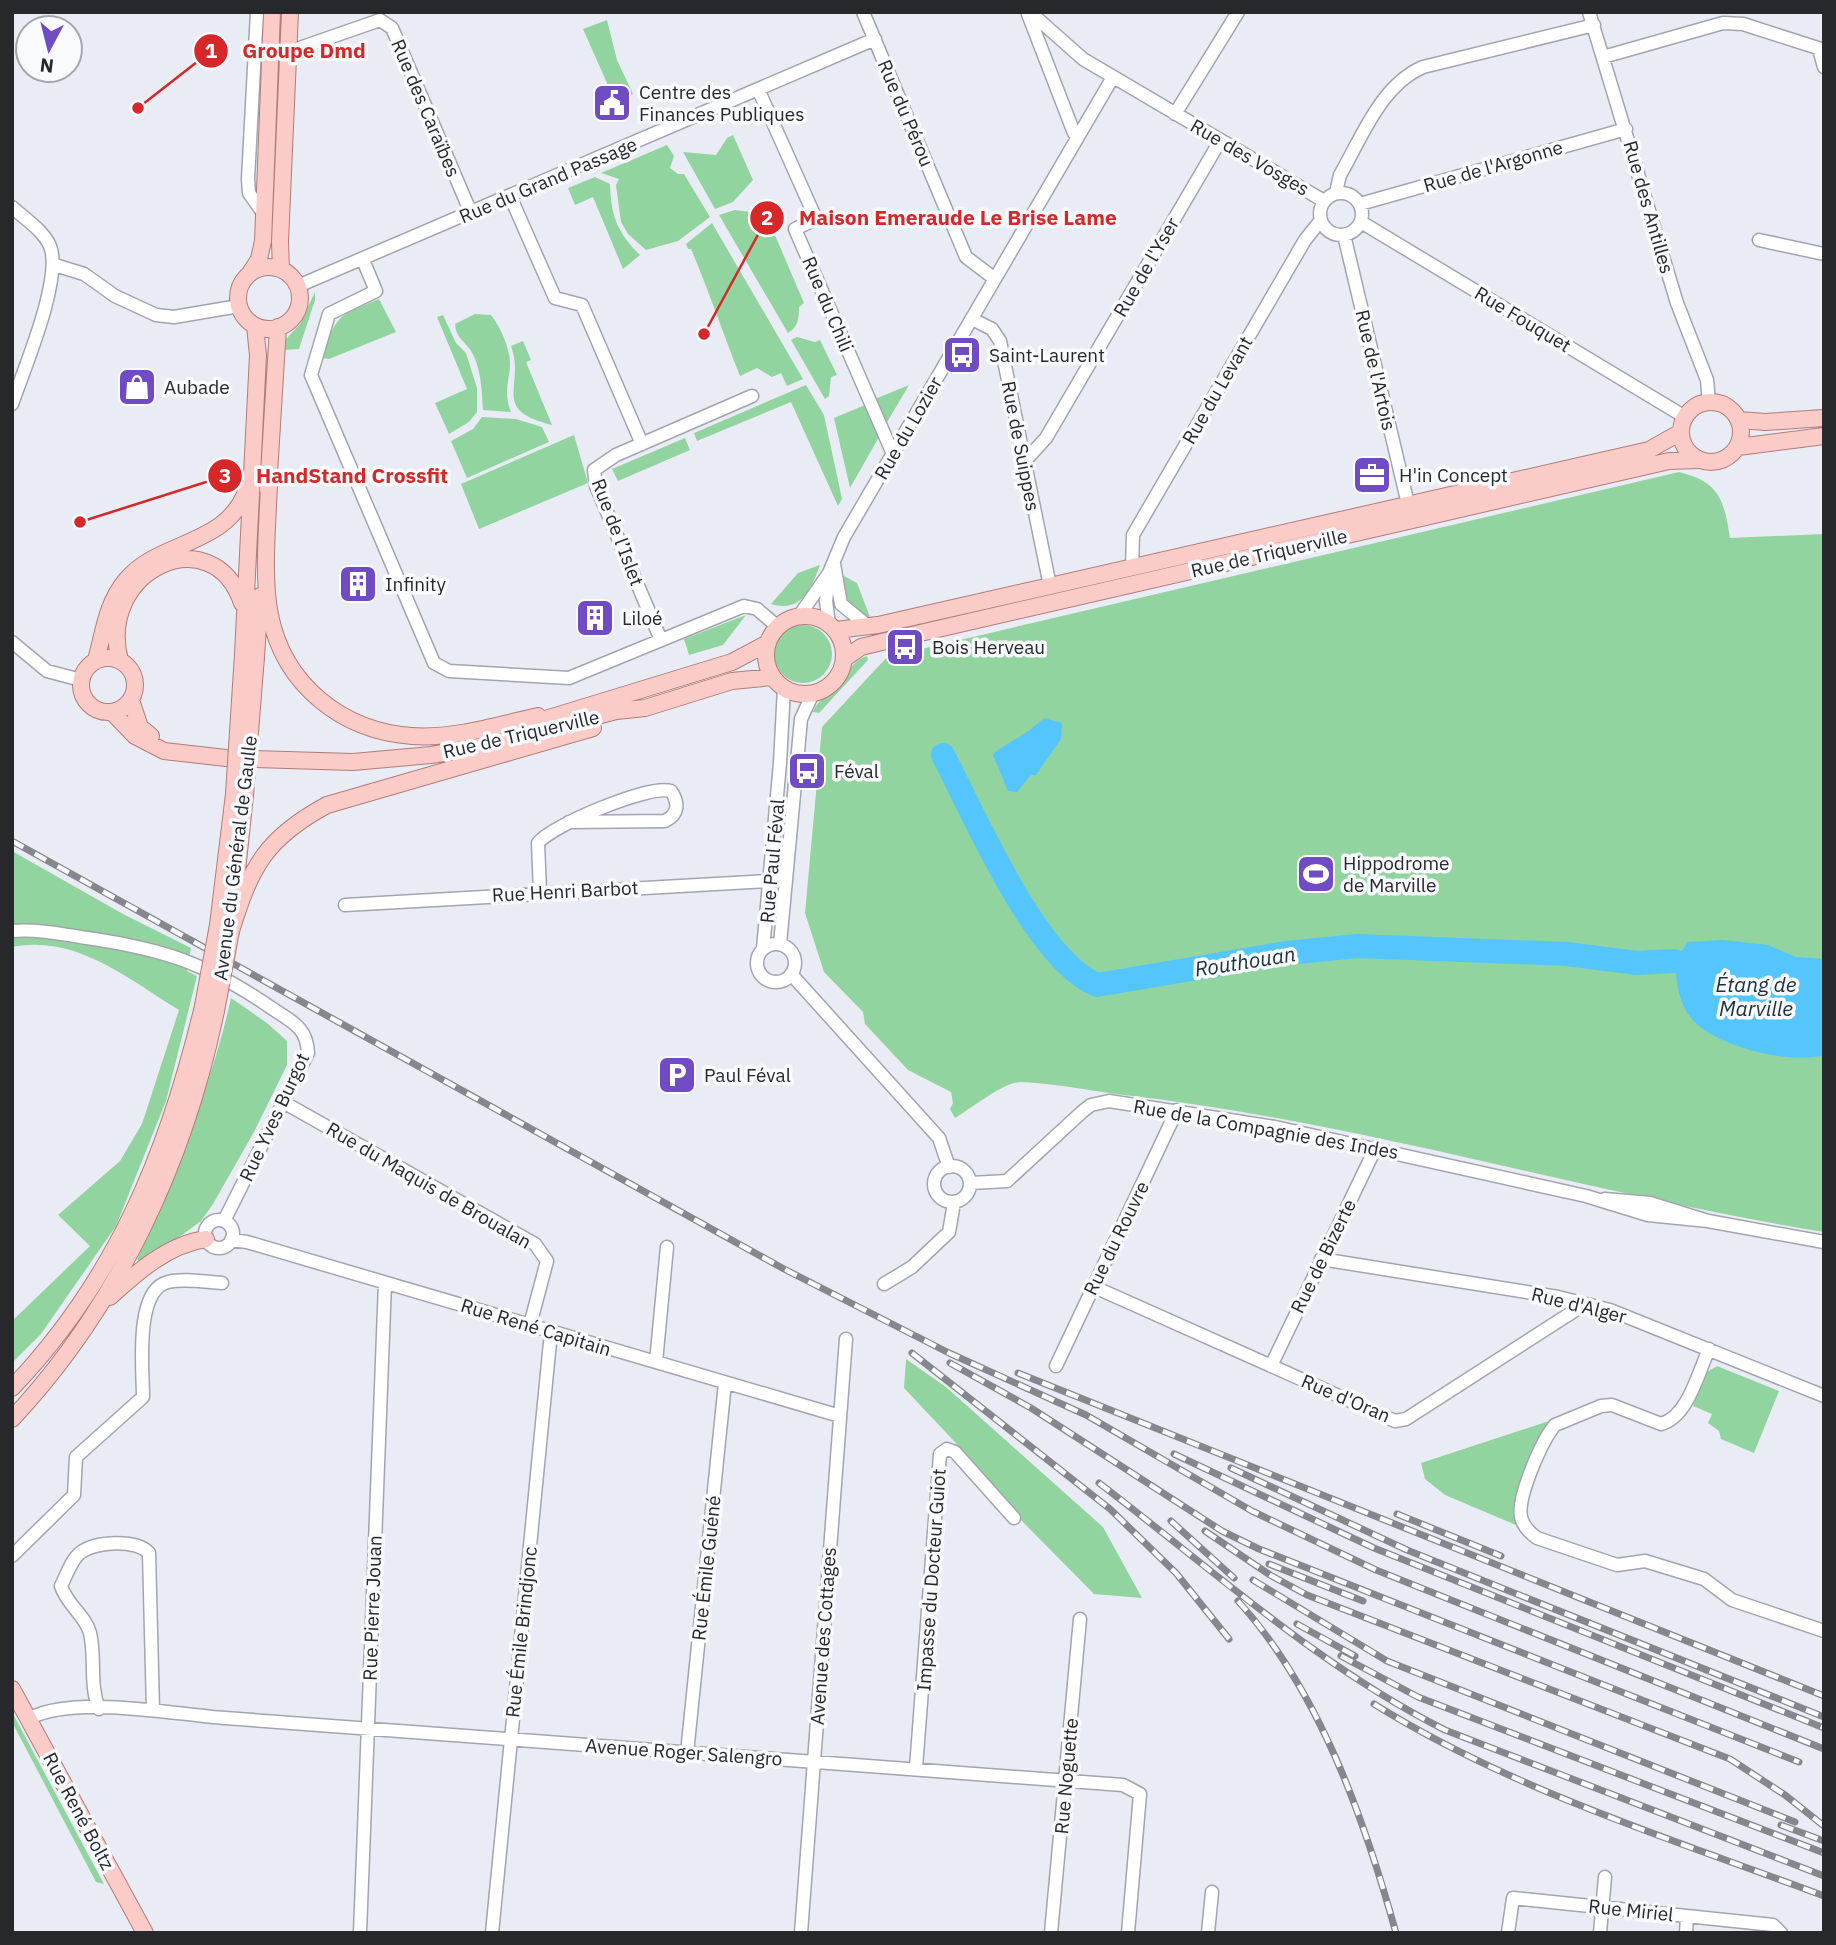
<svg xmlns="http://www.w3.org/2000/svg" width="1836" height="1945" viewBox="0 0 1836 1945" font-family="'IBM Plex Sans',sans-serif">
<rect width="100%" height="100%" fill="#eaecf5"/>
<path fill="#92d49f" d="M607,20L617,60L633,94L615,101L583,29Z
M733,135L753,180L733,202L715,209L683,152L716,155L727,138Z
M667,145L674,156L670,168L678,174H684L710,217L678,241L646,250L628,234L621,222L616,185L619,179L601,173Z
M595,177L610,184C611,216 617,232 640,255L623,269L593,197L575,205L568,188Z
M735,210L766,214L804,303L799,307C799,319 798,327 788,333L719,215Z
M712,223L803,379L787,386L781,373L772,377L757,368L740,376C723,334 709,291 691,249H688L686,244Z
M315,292V300L299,349L285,350L286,339L300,324Z
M379,299L396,332L329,359L323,358C336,313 338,317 379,299Z
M475,314L491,315C501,328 511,350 510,367C508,385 504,394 511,412L483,410C482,391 481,364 469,348C462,339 456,337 455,324Z
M443,315L456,343L466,353L477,388V412L469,422L449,434L435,403L467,389L437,317Z
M797,337L815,342L820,340L837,375L831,377L829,396L825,399L791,340Z
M523,341L531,360L526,362L552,425C489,410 526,386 511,346Z
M806,385L824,415L842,499L838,506L791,402L697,441L694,433Z
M909,385L886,424L875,399Z
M865,405L879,437L850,488L834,418Z
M482,417L516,419L542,427L549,442L467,478L451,441L473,429Z
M574,435L588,483L479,529L461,484Z
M685,438L690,450L618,481L612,469Z
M1679,472C1720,482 1724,500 1730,538L1824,534V1232C1589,1194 1361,1122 1124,1095C1105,1093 1028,1079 1014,1083C998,1087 970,1109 955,1118L950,1109L953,1103L951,1092L908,1070L865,1024L863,1012L824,972L805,913L822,727L887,657Z
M820,565C811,590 801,613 771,604L798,573Z
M842,575L857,583L870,617C848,611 844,594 842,575Z
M746,615L723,645L689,655L684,639Z
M774 654a29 29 0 1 1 58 0a29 29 0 1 1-58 0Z
M867,656L868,660L819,713L813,712C818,699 827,697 836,688C848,676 850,661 867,656Z
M12,851L123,914L191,948L187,971L197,976L166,1101L116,1226L41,1334L12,1363V1321L90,1246L58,1215L120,1161L142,1124L179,1010C128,979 76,934 12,947Z
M231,998L267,1023L287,1041V1065L254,1132L213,1204L201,1221L144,1263L137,1260C173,1175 211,1089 231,998Z
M906,1359L946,1387L1103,1527L1142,1598L1094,1594L1018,1517L953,1440L904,1388Z
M1717,1366L1779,1391L1754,1453L1721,1439L1719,1431L1708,1423L1712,1414L1693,1406L1707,1372Z
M1549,1421L1514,1503L1523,1528L1445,1495L1425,1479L1421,1463Z
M12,1712L104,1884L96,1882L12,1722Z"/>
<path fill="#54c6fd" d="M1044,718L1062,723L1061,739L1036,775H1031L1017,792L1008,791L993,755L995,752L1030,730Z
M1723,940L1768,945L1796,957L1824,959V1055C1790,1065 1713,1046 1691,1018C1678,1001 1676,981 1675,961L1688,942Z"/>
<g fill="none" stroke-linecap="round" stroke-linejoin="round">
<path stroke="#54c6fd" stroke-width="24" d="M943,755C975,816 1035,959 1097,985L1286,953L1358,946L1567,954L1637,963L1675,961"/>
<defs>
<path id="minor" d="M257,12L248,179L249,193L263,213
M863,12L966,257L995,279
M1030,12L1083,59L1324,201
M1589,12L1677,303L1707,380L1709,402
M1028,14L1074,133L1079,135
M1819,49L1824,67
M288,52L380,20L392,28L471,213
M1603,57L1723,23L1743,24L1824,50
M758,89L816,219L795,229L893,454
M1175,114L1238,12
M1340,193L1337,188L1340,175C1362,137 1381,85 1423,67L1594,25
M1320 214a21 21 0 1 1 42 0a21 21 0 1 1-42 0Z
M510,196L555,298L582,305L642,444
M1360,204L1626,129
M12,207C25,219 43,230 50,246C63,278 24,369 12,404
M1361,222L1685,417
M1344,235L1408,504
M1759,240L1824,254
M363,260L376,291L329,314L311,375L434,663L449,671L569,678L744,606L757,609L778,627
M55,265L84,274L115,296L156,315L174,317L239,306
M298,286L875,39
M972,319L992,329L1000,341L1050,586
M1024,462L1046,438L1220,141
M834,564L841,604L869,627
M1132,567L1133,535L1305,240L1321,220
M829,577L826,601L829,624
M799,616L829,573L844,537L1113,77
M661,640L596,486L594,470L616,455L752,396
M12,642L47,671L81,680
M540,892L538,843C552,825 650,784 671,791C679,803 679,814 665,821L569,822
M345,905L785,880
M12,931C37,929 62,934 87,938C163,949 206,963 270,1007C290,1021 307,1026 308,1053L224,1221
M780,944L801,719L813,693
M757 963a19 19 0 1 1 38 0a19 19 0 1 1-38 0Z
M763,949L780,763L784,688
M791,974L939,1138L949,1167
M283,1102L535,1244L547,1261L530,1325
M934 1184a18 18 0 1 1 36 0a18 18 0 1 1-36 0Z
M971,1183L1007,1181L1083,1111L1091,1105L1109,1101L1275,1127L1586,1196L1648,1215L1708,1221
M1605,1199L1650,1203L1708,1221L1824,1242
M205 1234a14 14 0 1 1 28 0a14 14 0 1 1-28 0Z
M231,1240L247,1242L840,1416
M1321,1259L1558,1297L1610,1310L1824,1396
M884,1284L912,1267L949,1232L954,1203
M1092,1286L1395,1421L1406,1419L1585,1304
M1709,1349C1698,1373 1688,1417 1661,1424L1612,1405L1601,1406L1555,1425C1542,1440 1517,1497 1521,1517C1523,1526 1530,1533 1537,1538L1617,1565L1645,1561L1704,1579L1732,1600L1824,1631
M656,1362L667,1247
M1056,1366L1177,1110
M1271,1366L1376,1147
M12,1556L74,1495L76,1457L143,1397C143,1370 134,1290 168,1282C184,1278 205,1282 222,1283
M99,1709C89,1684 96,1658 90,1633C85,1615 67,1605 61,1586C66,1576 72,1559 80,1553C95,1541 137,1539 149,1553L153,1710
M30,1718C77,1695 172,1714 225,1718L1123,1785L1140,1794L1128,1933
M687,1753L725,1383
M916,1768L940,1454L947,1449L955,1452L1014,1518
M360,1933L385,1283
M492,1933L551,1332
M801,1933L846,1339
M1051,1933L1080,1619
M1208,1933L1212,1892
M1508,1933L1513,1898L1773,1925L1781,1933
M1600,1933L1605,1877
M1686,1933L1687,1916"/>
<path id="major" d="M238 298a31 31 0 1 1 62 0a31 31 0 1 1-62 0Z
M281,269L280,242L290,12
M250,273L259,259L263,241L272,12
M1681 432a30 30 0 1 1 60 0a30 30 0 1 1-60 0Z
M1739,420L1765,422L1824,418
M1738,447L1824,436
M269,482C268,523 262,575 270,615C284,685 342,731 412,736C453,739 498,725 538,716
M268,490L278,327
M766 655a39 39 0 1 1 78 0a39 39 0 1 1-78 0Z
M836,630L878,625L1649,450L1681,432
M243,654L258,355L255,326
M256,657L260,596
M81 685a27 27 0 1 1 54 0a27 27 0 1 1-54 0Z
M844,659L861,647L903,637L1669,461L1698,460
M96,660C104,632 106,604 126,580C161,539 227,547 247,489
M120,661C96,569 213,517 242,603
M131,700L140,727L151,736
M112,712L135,736L164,751L226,758L353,762L431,755L485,746L616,711L645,708L732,681L773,677
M529,724L732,662L768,643
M234,900L245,795
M218,925L234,794
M231,931C251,866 266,838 327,805L593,728
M110,1297C137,1272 169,1244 206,1239
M12,1388C117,1278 168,1152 203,1006
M12,1419C118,1306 185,1161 216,1011
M12,1689L145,1933"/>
</defs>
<use href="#minor" stroke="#a3a5ad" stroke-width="15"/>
<use href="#major" stroke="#af7c7a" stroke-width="18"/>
<use href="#minor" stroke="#fff" stroke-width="12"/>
<use href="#major" stroke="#fbcbc8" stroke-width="16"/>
<defs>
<path id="rail" d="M12,841L784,1269L949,1353L1086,1415L1252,1511L1376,1570L1824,1749
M912,1353L1110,1509L1176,1573L1229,1639
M950,1363L1031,1408L1222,1531L1259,1549L1799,1762
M1018,1373L1824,1696
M1174,1454L1374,1548L1824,1728
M1231,1468L1407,1550L1824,1717
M1099,1483C1212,1569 1318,1666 1445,1730L1824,1876
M1397,1514L1501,1556
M1171,1521L1234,1578
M1205,1531L1270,1575L1307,1595L1730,1759L1785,1795L1824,1826
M1269,1564L1363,1601
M1253,1580L1387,1661L1795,1822
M1238,1601C1319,1690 1364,1818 1396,1933
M1297,1624L1355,1656
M1341,1656L1418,1697L1824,1853
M1374,1704C1512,1790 1672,1839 1824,1896
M1781,1825L1824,1841"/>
</defs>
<use href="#rail" stroke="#85878d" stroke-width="7"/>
<use href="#rail" stroke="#f9fafe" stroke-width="4.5" stroke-dasharray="13" stroke-linecap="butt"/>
<defs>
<path id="major-bridge" d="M234,794L243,654
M245,795L256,657
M203,1006L218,925
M216,1011L231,931"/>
</defs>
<use href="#major-bridge" stroke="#af7c7a" stroke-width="18" stroke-linecap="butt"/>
<use href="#major-bridge" stroke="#fbcbc8" stroke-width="16"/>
</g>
<defs>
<symbol id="civic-square" viewBox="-11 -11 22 22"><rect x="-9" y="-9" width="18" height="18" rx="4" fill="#6f4bc4" stroke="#f9fafe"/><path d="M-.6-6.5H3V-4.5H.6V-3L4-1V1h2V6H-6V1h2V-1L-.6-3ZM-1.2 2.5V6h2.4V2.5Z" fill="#fff"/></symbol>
<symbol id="bus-square" viewBox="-11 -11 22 22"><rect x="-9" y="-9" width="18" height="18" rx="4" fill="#6f4bc4" stroke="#f9fafe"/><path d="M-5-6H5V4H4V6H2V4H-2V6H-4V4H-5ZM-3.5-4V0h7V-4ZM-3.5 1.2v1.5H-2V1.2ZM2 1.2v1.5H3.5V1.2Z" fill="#fff"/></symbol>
<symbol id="shop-square" viewBox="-11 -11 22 22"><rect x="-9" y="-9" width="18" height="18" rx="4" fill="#6f4bc4" stroke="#f9fafe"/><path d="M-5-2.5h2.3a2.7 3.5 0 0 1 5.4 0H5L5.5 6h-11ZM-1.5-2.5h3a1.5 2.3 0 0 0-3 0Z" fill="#fff"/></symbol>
<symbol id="office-square" viewBox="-11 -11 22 22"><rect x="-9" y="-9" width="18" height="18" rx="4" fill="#6f4bc4" stroke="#f9fafe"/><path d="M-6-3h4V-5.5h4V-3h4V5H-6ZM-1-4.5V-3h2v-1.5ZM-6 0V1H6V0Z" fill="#fff"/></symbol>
<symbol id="building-square" viewBox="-11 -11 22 22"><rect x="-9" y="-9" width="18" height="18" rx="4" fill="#6f4bc4" stroke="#f9fafe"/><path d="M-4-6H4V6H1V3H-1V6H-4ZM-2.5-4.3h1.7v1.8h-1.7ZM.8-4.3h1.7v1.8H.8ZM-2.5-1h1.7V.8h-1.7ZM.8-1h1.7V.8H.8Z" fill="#fff"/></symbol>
<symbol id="stadium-square" viewBox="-11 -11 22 22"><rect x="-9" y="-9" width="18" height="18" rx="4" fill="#6f4bc4" stroke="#f9fafe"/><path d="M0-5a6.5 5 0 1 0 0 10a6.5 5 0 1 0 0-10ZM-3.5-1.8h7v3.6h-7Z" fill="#fff"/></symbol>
<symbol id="parking-square" viewBox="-11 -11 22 22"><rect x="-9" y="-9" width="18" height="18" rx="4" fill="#6f4bc4" stroke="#f9fafe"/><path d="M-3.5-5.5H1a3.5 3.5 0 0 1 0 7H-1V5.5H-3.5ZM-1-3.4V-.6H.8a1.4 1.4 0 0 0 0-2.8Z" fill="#fff"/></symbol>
</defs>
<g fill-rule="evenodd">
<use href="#civic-square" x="590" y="81" width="44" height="44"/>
<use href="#bus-square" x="940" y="333" width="44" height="44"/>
<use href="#shop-square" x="115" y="365" width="44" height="44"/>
<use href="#office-square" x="1350" y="453" width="44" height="44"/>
<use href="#building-square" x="336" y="562" width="44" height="44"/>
<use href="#building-square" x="573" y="596" width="44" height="44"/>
<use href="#bus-square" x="883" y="625" width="44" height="44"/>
<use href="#bus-square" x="785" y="749" width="44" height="44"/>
<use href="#stadium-square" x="1294" y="852" width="44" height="44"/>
<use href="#parking-square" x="655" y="1053" width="44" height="44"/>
</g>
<g text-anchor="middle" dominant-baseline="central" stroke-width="7" stroke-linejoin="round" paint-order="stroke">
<g font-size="19" fill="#27282b" stroke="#f9fafe" text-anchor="start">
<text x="639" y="92">Centre des<tspan x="639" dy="22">Finances Publiques</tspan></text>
<text x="989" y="355">Saint-Laurent</text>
<text x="164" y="387">Aubade</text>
<text x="1399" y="475">H'in Concept</text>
<text x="385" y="584">Infinity</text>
<text x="622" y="618">Liloé</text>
<text x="932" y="647">Bois Herveau</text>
<text x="834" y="771">Féval</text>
<text x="1343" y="863">Hippodrome<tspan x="1343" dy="22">de Marville</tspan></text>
<text x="704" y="1075">Paul Féval</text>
</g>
<g font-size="19" fill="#27282b" stroke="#f9fafe">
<text transform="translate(426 108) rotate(67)">Rue des Caraïbes</text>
<text transform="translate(906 113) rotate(67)">Rue du Pérou</text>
<text transform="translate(1250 157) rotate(30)">Rue des Vosges</text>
<text transform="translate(1493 166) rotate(-16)">Rue de l'Argonne</text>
<text transform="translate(548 180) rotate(-23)">Rue du Grand Passage</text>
<text transform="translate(1649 207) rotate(74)">Rue des Antilles</text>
<text transform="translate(1146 267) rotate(-60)">Rue de l'Yser</text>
<text transform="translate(828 304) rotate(67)">Rue du Chili</text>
<text transform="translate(1523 319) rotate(31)">Rue Fouquet</text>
<text transform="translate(1376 370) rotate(77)">Rue de l'Artois</text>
<text transform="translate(1217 390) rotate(-60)">Rue du Levant</text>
<text transform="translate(908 428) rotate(-60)">Rue du Lozier</text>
<text transform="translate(1021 446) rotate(79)">Rue de Suippes</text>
<text transform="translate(618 532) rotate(69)">Rue de l’Islet</text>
<text transform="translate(1269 553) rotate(-13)">Rue de Triquerville</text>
<text transform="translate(521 734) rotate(-13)">Rue de Triquerville</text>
<text transform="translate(235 858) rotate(-83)">Avenue du Général de Gaulle</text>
<text transform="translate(772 861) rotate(-85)">Rue Paul Féval</text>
<text transform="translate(565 891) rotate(-3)">Rue Henri Barbot</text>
<text transform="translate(274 1117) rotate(-65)">Rue Yves Burgot</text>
<text transform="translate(1266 1129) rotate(10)">Rue de la Compagnie des Indes</text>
<text transform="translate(429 1185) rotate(30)">Rue du Maquis de Broualan</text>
<text transform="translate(1116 1238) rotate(-64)">Rue du Rouvre</text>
<text transform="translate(1323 1256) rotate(-64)">Rue de Bizerte</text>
<text transform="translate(1579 1305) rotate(14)">Rue d'Alger</text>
<text transform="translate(536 1327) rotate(17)">Rue René Capitain</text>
<text transform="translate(1346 1398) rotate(23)">Rue d'Oran</text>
<text transform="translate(706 1568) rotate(-84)">Rue Émile Guéné</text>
<text transform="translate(931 1580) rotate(-86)">Impasse du Docteur Guiot</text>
<text transform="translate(372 1608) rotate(-88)">Rue Pierre Jouan</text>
<text transform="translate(521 1632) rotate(-84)">Rue Émile Brindjonc</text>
<text transform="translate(823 1636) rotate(-86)">Avenue des Cottages</text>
<text transform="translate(684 1752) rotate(4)">Avenue Roger Salengro</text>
<text transform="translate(1066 1776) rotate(-85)">Rue Noguette</text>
<text transform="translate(79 1811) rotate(62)">Rue René Boltz</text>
<text transform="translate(1631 1910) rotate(6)">Rue Miriel</text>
</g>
<g font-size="21" font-style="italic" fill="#1c303a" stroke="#f9fafe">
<text transform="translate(1245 961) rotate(-9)">Routhouan</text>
<text x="1756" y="984">Étang de<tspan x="1756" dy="24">Marville</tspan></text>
</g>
</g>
<path fill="none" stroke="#d62828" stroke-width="2.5" d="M138 108L211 51M704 334L767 218M80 522L225 476"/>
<g fill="#d62828" stroke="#f9fafe" stroke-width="2.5">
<circle cx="138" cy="108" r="7"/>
<circle cx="704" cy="334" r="7"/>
<circle cx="80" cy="522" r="7"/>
<circle cx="211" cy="51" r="18"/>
<circle cx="767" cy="218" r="18"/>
<circle cx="225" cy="476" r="18"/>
</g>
<g font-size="21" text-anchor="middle" font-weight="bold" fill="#fff">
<text x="211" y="58">1</text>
<text x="767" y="225">2</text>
<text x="225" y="483">3</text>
</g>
<g font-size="21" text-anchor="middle" font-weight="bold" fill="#d62828" stroke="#f9fafe" stroke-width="7" stroke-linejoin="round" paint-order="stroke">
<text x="304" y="58">Groupe Dmd</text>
<text x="958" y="225">Maison Emeraude Le Brise Lame</text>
<text x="352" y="483">HandStand Crossfit</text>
</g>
<rect width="1836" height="1945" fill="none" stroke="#27282b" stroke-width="28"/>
<g transform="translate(49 49) rotate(187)"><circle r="33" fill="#f9fafe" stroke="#a5a6aa" stroke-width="2"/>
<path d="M0-5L12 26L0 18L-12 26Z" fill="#6f4bc4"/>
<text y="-10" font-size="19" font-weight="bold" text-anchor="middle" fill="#27282b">N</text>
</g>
</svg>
